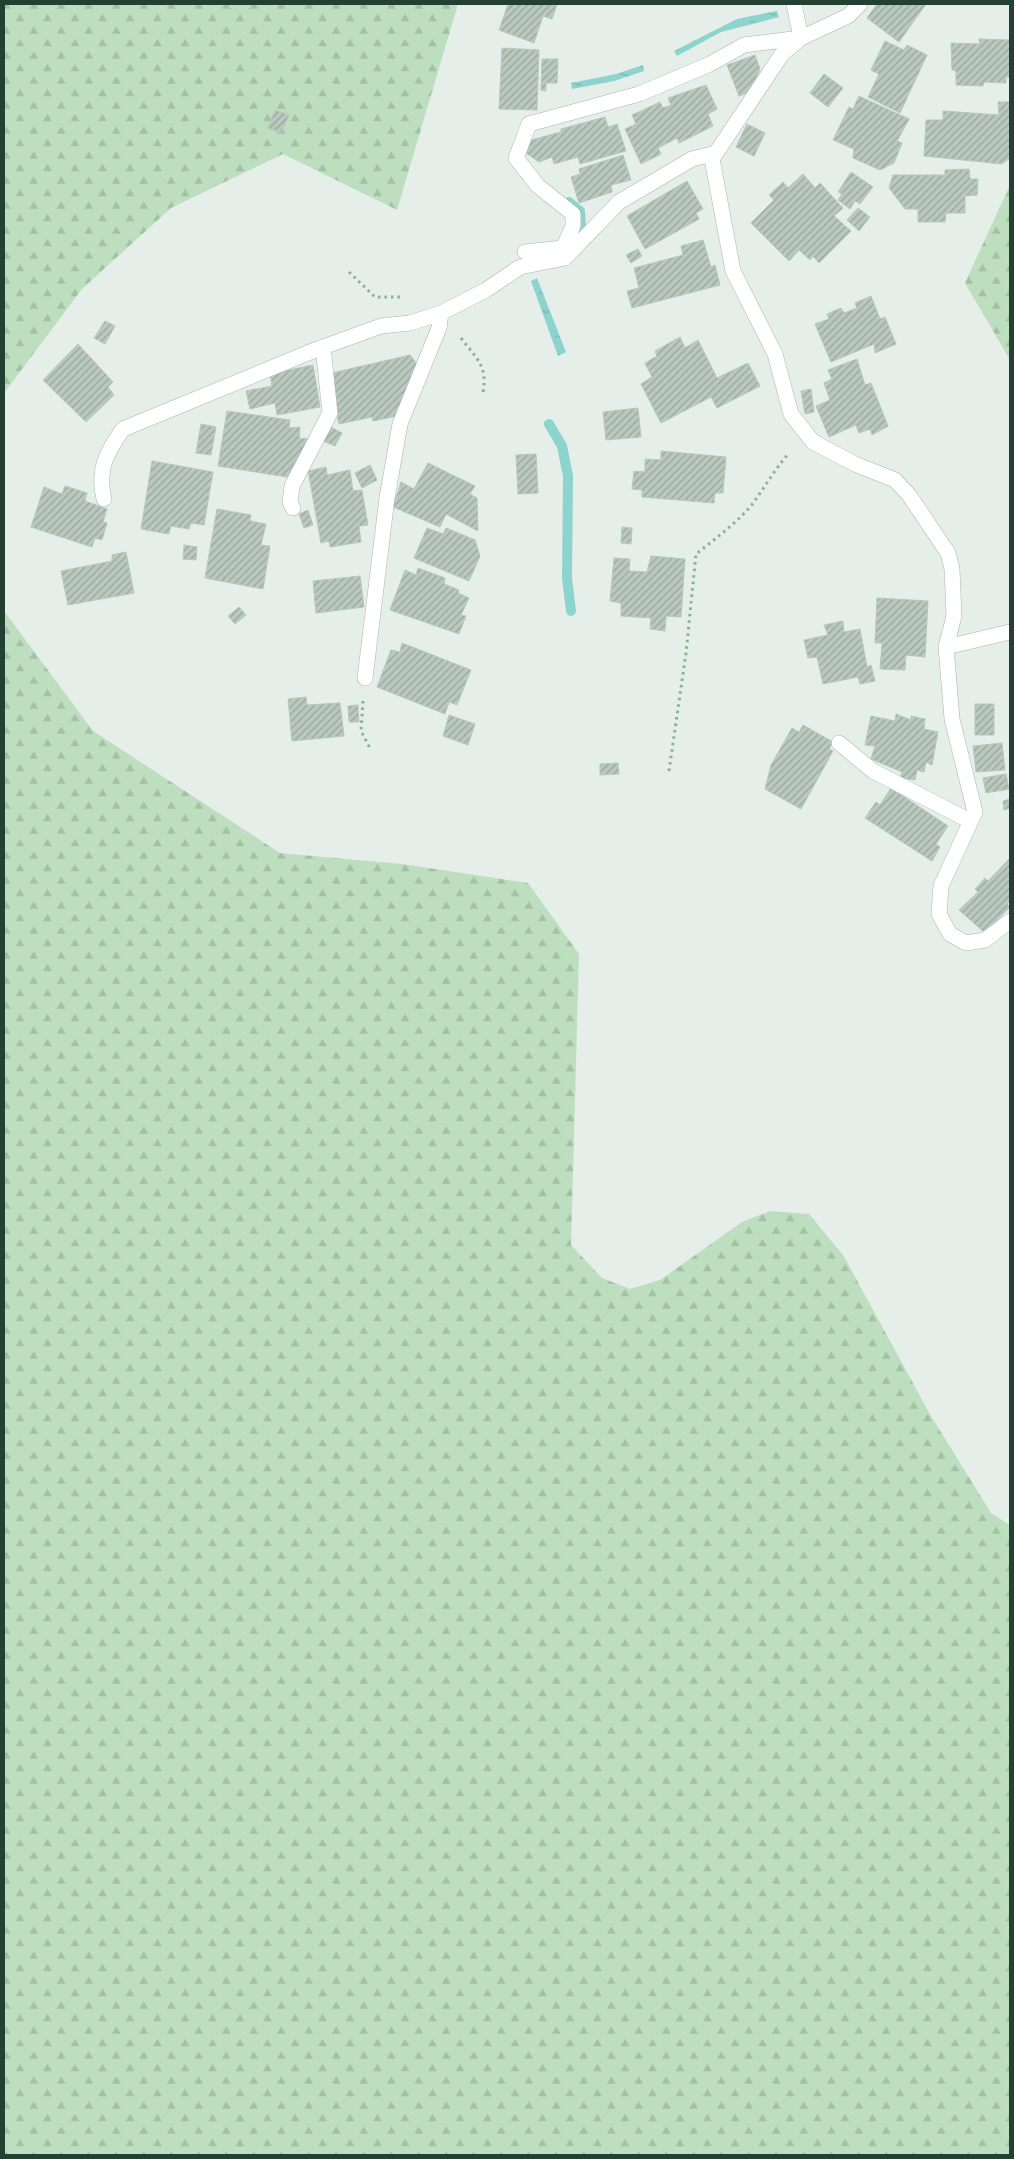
<svg xmlns="http://www.w3.org/2000/svg" width="1014" height="2159" viewBox="0 0 1014 2159" font-family="Arial,sans-serif">
<defs>
<pattern id="forest-firs" width="22" height="20" patternUnits="userSpaceOnUse" patternTransform="scale(1.25)"><rect width="22" height="20" fill="#bedfbf"/><path d="M5 1l3.5 6h-7zM16 11l3.5 6h-7z" fill="#a3c1a5"/></pattern>
<pattern id="water-ripples" width="26" height="14" patternUnits="userSpaceOnUse" patternTransform="scale(1.25)"><rect width="26" height="14" fill="#8dd3ce"/><path d="M2 4q2-2 4 0t4 0M15 11q2-2 4 0t4 0" fill="none" stroke="#79b6b1"/></pattern>
<pattern id="building-hatch" width="6" height="6" patternUnits="userSpaceOnUse" patternTransform="scale(1.25)"><rect width="6" height="6" fill="#bac9c0"/><path d="M-1 1l2-2M0 6l6-6M5 7l2-2" fill="none" stroke="#97a59d"/></pattern>
</defs>
<rect width="100%" height="100%" fill="#e5eee8"/>
<path fill="url(#forest-firs)" d="M4,4H458L397,210L283,154L171,208L82,289L4,393Z
M1010,185V360L965,283Z
M4,611L93,731L280,853L402,864L528,883L579,954L571,1245L602,1278L630,1289L660,1280L742,1222L770,1211L809,1214L843,1255L931,1416L991,1513L1010,1525V2155H4Z"/>
<path fill="url(#water-ripples)" d="M777,11L779,17L721,32L677,56L674,51L737,19Z
M643,65L644,71L614,81L572,89L571,83L616,74Z
M537,278L566,352L558,356L531,281Z"/>
<g fill="none" stroke-linecap="round" stroke-linejoin="round">
<path stroke="#8dd3ce" stroke-width="10" d="M569,202L580,211L581,227L574,242
M549,424L562,446L568,476L567,578L571,611"/>
</g>
<path fill="url(#building-hatch)" stroke="#b7c8bd" d="M508,4H557L552,19L543,16L534,43L499,30Z
M877,4H926L899,42L867,18Z
M979,39L1010,40V77H1006V83L984,82L983,86L956,85V71L952,70L951,43L980,44Z
M885,41L904,50L907,45L927,55L900,113L868,97L879,74L871,70Z
M502,48L539,50L537,110L499,109Z
M755,55L760,69L750,92L739,96L727,65Z
M542,59H558L557,83H546V91L541,90Z
M824,74L843,88L828,107L810,93Z
M706,85L717,109L708,114L713,126L679,143L677,138L658,148L661,154L641,164L625,129L636,124L632,115L660,102L663,108L671,105L668,98Z
M859,96L909,119L897,141L902,143L894,163L880,170L853,158L854,149L833,140L849,107L853,109Z
M998,102H1010V158L1002,164L924,156L926,120H943V111L999,115Z
M275,110L289,115L281,133L268,128Z
M605,117L608,127L617,124L626,151L580,164L578,157L554,164L552,157L539,162L526,153L531,140L561,132V129Z
M747,124L765,133L754,156L736,147Z
M623,155L631,180L611,185L612,192L579,203L571,177L580,174L579,169Z
M969,169L970,179H978L977,195L965,196V213H946L945,222H918V209H905L889,188L893,175H945V170Z
M851,172L873,187L860,204L855,201L850,209L838,200L842,194L838,192Z
M803,174L815,188L820,183L843,208L834,216L851,231L819,263L813,256L810,260L799,250L789,261L751,223L774,200L769,195L783,182L788,188Z
M687,181L703,209L696,213L699,219L645,249L627,216Z
M858,208L870,217L859,231L847,220Z
M703,240L711,267L715,265L720,285L632,308L627,291L639,288L634,268L683,255L681,246Z
M638,249L642,256L631,263L626,255Z
M871,296L880,319L885,317L896,344L875,353L874,344L831,362L815,324L829,319L827,314L841,308L844,313L857,308L855,303Z
M105,321L115,326L105,344L94,338Z
M680,337L685,348L698,340L717,378L748,363L760,386L717,408L711,397L661,423L641,384L652,377L645,363L657,356L655,351Z
M78,344L113,382L108,387L114,395L86,422L43,380Z
M410,355L418,365L397,416L373,421L372,417L339,424L334,402L337,401L332,373Z
M857,359L865,385L871,383L888,426L872,435L870,429L859,433L856,425L829,437L816,406L830,400L824,383L832,379L828,370Z
M313,365L320,407L277,415L275,403L250,409L246,391L272,386L270,374Z
M811,389L814,412L805,414L801,391Z
M638,408L641,437L606,440L603,412Z
M227,411L290,420L289,428L300,427L299,438L308,439L287,477L218,466Z
M201,424L216,427L211,455L196,453Z
M331,427L342,433L335,446L323,441Z
M661,451L726,457L723,493H715L714,503L642,497V490L632,489L634,471L645,472V459L661,460Z
M536,454L538,493L518,494L516,455Z
M152,461L213,472L204,525L191,523L189,529L171,526L169,534L141,529Z
M428,463L475,486L470,494L477,498L478,531L446,514L440,527L393,507L401,482L414,489Z
M370,465L377,480L362,488L355,473Z
M326,467L327,475L350,470L353,491L362,490L368,525L359,526L361,542L330,547L329,541L321,543L308,471Z
M65,486L87,493L85,501L107,509L103,522L107,523L102,540L95,538L92,547L31,527L44,487L62,494Z
M217,509L251,515L250,521L266,524L261,545L270,546L263,589L205,578Z
M308,510L313,525L304,528L299,514Z
M622,527L632,528L631,544L621,543Z
M427,528L443,534L446,528L475,540L480,556L469,581L414,558Z
M184,545L197,547L196,560L183,559Z
M126,552L134,593L68,605L61,571L112,561V555Z
M651,556L685,559L681,617L666,616L665,631L650,629L651,618L621,616V603L610,601L614,558L630,559L629,571L647,572Z
M418,568L445,578L444,584L459,590L458,593L469,598L461,615L466,616L459,634L390,610L405,570L416,575Z
M360,576L364,607L316,613L313,581Z
M877,598L928,601L925,657L906,655L905,670L880,669L882,643H875Z
M239,607L246,615L235,624L228,616Z
M843,621L844,632L860,629L867,667L871,665L875,681L860,684L858,677L823,684L817,657L808,658L804,640L828,635L824,625Z
M402,643L471,670L457,705L449,702L445,714L377,687L391,650L400,652Z
M306,697L307,705L340,703L344,736L292,741L288,699Z
M975,704H994V735H975Z
M358,705L359,722H349L348,706Z
M896,714L911,720V716L925,719L924,729L938,732L932,765L926,762L924,772L917,770L915,780L900,778L902,772L871,759L875,746L865,745L871,716L895,721Z
M449,715L475,724L468,745L443,736Z
M803,725L833,742L829,749L833,751L801,809L765,789L771,765L792,728L799,732Z
M1002,743L1005,770L976,772L973,746Z
M618,763L619,774L600,775V764Z
M1006,774L1009,789L986,793L983,778Z
M891,788L948,826L936,844L940,847L932,861L865,818L876,802L880,805Z
M1010,799V808L1004,810L1003,801Z
M1010,858V901L1007,904L1010,907L985,933L959,910L978,892L975,889L985,878L988,881Z"/>
<g fill="none" stroke-linecap="round" stroke-linejoin="round">
<defs>
<path id="service" d="M860,4L848,16L801,38L782,54L712,159L733,271L775,354L791,414L813,442L855,464L895,480L909,495L948,553L952,569L954,616L946,647L952,719L975,812L941,886L939,914L950,934L966,943L985,940L1010,921
M529,124L516,158L538,186L573,214V226L563,248
M525,252L563,248L572,251
M104,499C97,470 106,453 123,429L315,350L381,326L410,323L441,313L486,290L520,267L565,258L619,202L692,159L716,153
M293,508L290,502L292,486L330,413L323,347
M946,647L1010,632
M365,678L387,498L400,424L439,328L441,313
M839,743L873,771L970,821"/>
<path id="minor" d="M529,124L639,94L710,64L744,45L801,38L794,4"/>
</defs>
<use href="#service" stroke="#a7b7ae" stroke-width="16"/>
<use href="#minor" stroke="#a7b7ae" stroke-width="16"/>
<path stroke="#85b299" stroke-width="3" stroke-dasharray="2.5 4" stroke-linecap="butt" d="M349,272L375,297H403
M461,338C476,358 488,366 483,392
M363,701L361,731L371,750
M669,771L686,653L696,554C715,539 734,525 750,507C764,489 774,470 789,453"/>
<use href="#service" stroke="#fff" stroke-width="15"/>
<use href="#minor" stroke="#fff" stroke-width="15"/>
</g>
<rect width="1014" height="2159" fill="none" stroke="#234132" stroke-width="10"/>
</svg>
